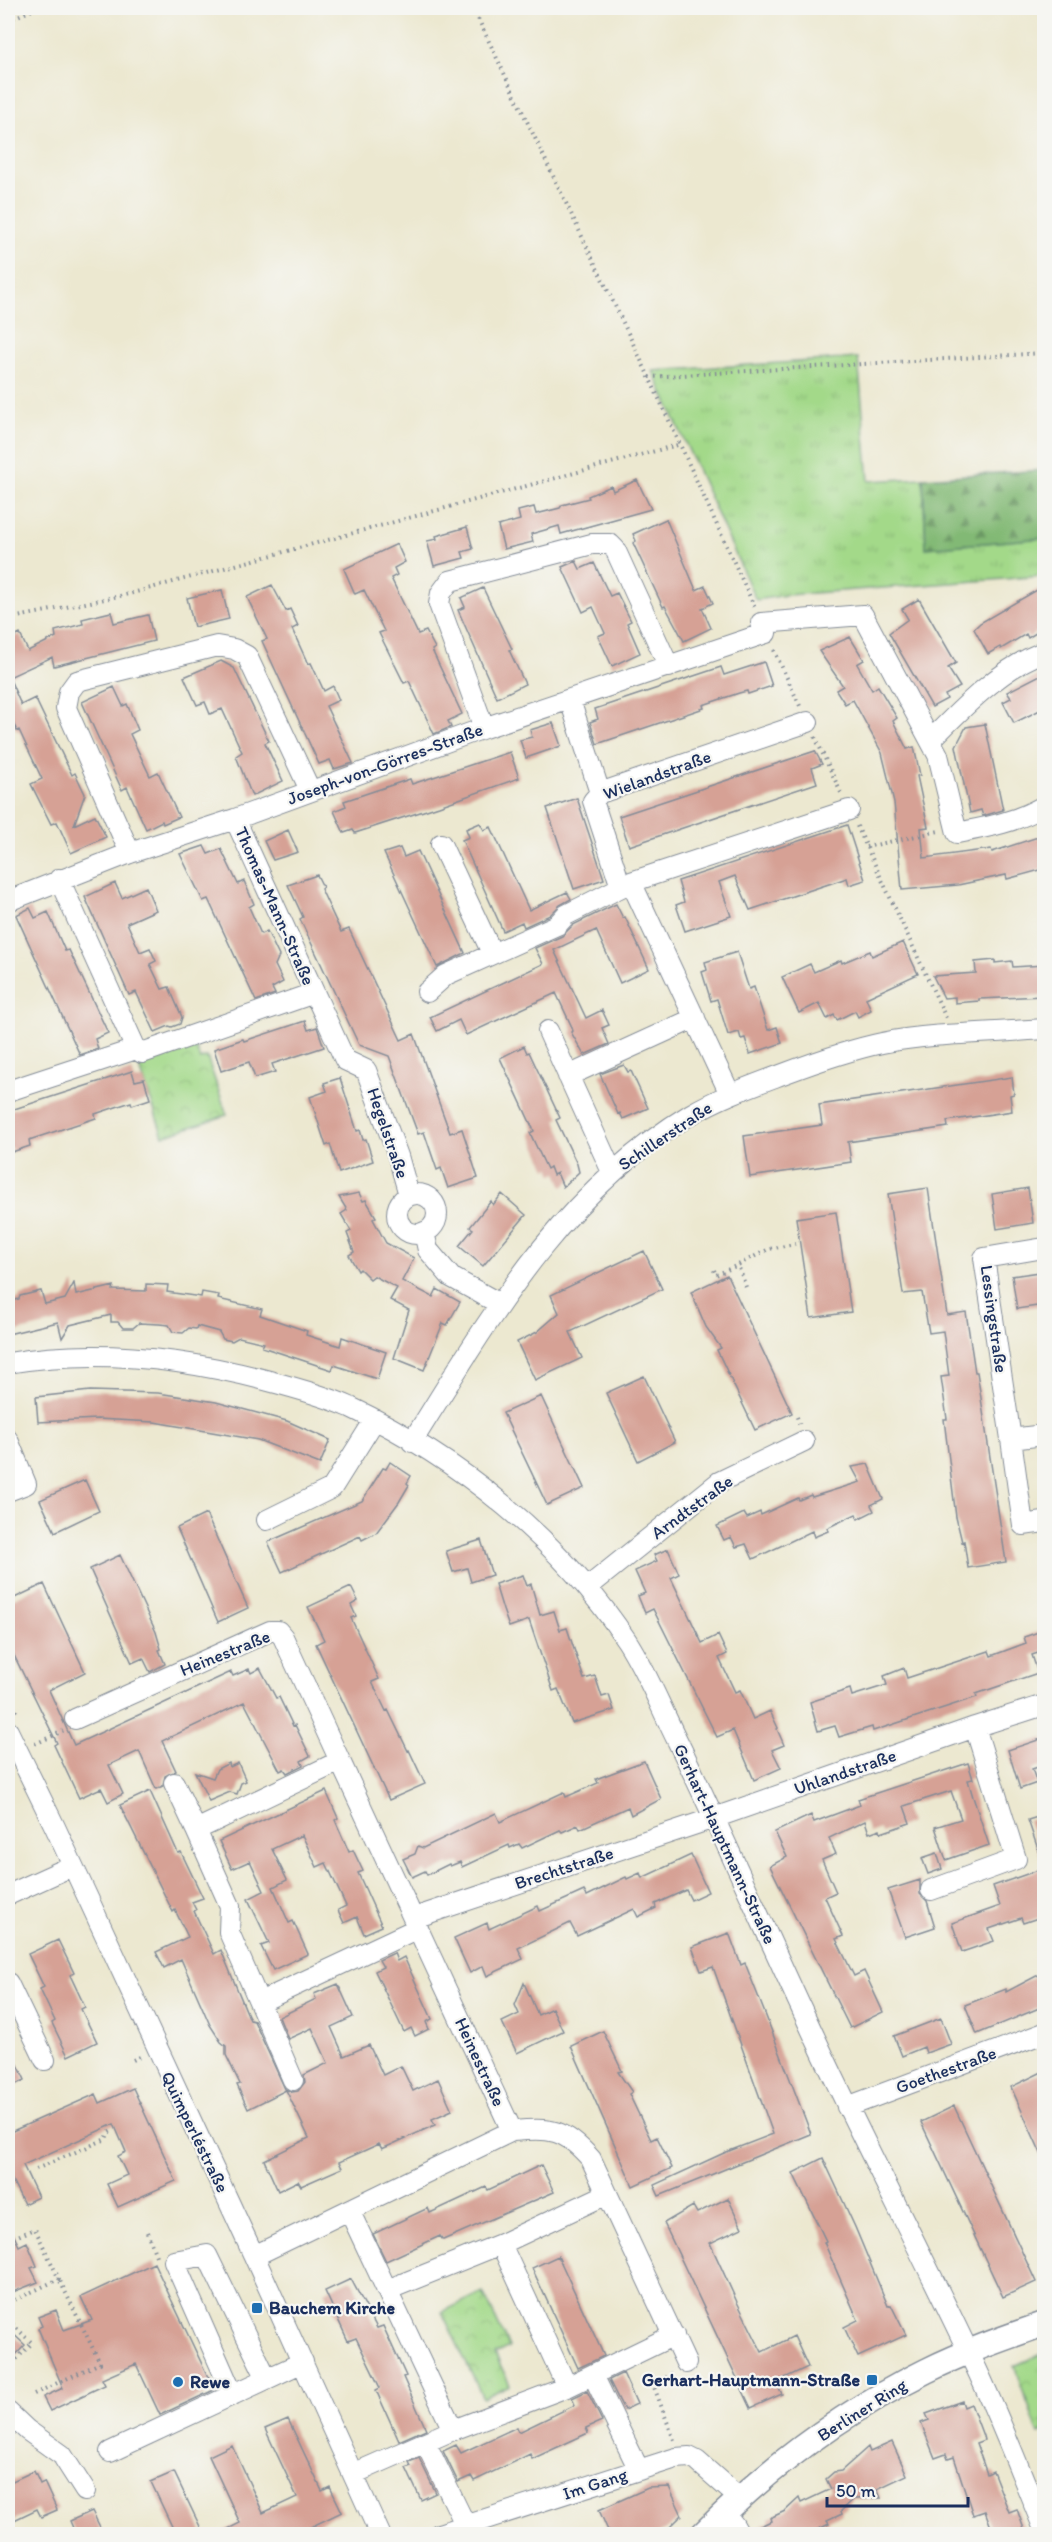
<svg xmlns="http://www.w3.org/2000/svg" width="1052" height="2542" viewBox="0 0 1052 2542" font-family="Itim,sans-serif">
<defs>
<pattern id="grass-tufts" width="24" height="20" patternUnits="userSpaceOnUse" patternTransform="scale(1.5)"><rect width="24" height="20" fill="#a3d989"/><path d="M3 7l-1-3M5 7V3M7 7l1-3M15 17l-1-3M17 17v-4M19 17l1-3" fill="none" stroke="#8cbb79"/></pattern>
<pattern id="forest-firs" width="22" height="20" patternUnits="userSpaceOnUse" patternTransform="scale(1.5)"><rect width="22" height="20" fill="#82b975"/><path d="M5 1l3.5 6h-7zM16 11l3.5 6h-7z" fill="#6a9763"/></pattern>
<pattern id="park-crowns" width="20" height="18" patternUnits="userSpaceOnUse" patternTransform="scale(1.5)"><rect width="20" height="18" fill="#a3d989"/><path d="M2 6a3 3 0 1 1 6 0M12 15a3 3 0 1 1 6 0" fill="none" stroke="#8cbb79"/></pattern>
</defs>
<rect width="100%" height="100%" fill="#f6f6f2"/>
<filter id="ink" filterUnits="userSpaceOnUse"><feTurbulence type="fractalNoise" baseFrequency=".0167" numOctaves="2"/><feDisplacementMap in="SourceGraphic" scale="12" xChannelSelector="R" yChannelSelector="G"/><feConvolveMatrix kernelMatrix="1 2 1 2 8 2 1 2 1" color-interpolation-filters="sRGB"/></filter>
<filter id="wash" filterUnits="userSpaceOnUse"><feTurbulence type="fractalNoise" baseFrequency=".008" numOctaves="4" result="noise"/><feDisplacementMap in="SourceGraphic" scale="24" xChannelSelector="R" yChannelSelector="G"/><feGaussianBlur stdDeviation="1.35" result="paint"/><feColorMatrix in="noise" values="0 0 0 0 0 0 0 0 0 0 0 0 0 0 0 0 0 1.4 0 .05"/><feComposite in="paint" operator="in"/></filter>
<g filter="url(#wash)">
<rect width="100%" height="100%" fill="#ece8d0"/>
<path fill="url(#grass-tufts)" stroke="#5f8474" stroke-width="1.5" d="M858,358L869,481L923,478L926,548L1044,538V576L787,595L756,600L653,371Z"/>
<path fill="url(#forest-firs)" stroke="#4e746a" stroke-width="1.5" d="M1044,470V538L926,548L923,478Z"/>
<path fill="url(#park-crowns)" stroke="#5f8474" stroke-width="1.5" d="M195,1046L200,1059L207,1057L227,1115L163,1136L139,1065Z
M483,2292L509,2347L495,2354L510,2385L483,2398L442,2312Z
M1044,2353V2432L1039,2434L1014,2366Z"/>
<g id="blocks">
<path fill="#d6a195" d="M637,480L651,509L561,534L559,526L531,534L533,542L504,549L498,526L520,520L518,511L534,507L536,514L560,508L562,505L589,498L588,496L611,486L613,491Z
M666,519L696,590L705,586L713,603L702,608L711,628L684,641L665,606L663,607L633,543L636,541L633,534Z
M467,527L473,549L462,552L464,558L434,566L427,541L437,539L436,536Z
M397,544L405,562L394,568L397,575L391,578L418,634L426,631L435,648L432,650L462,714L448,721L451,727L434,734L409,681L404,683L379,633L384,631L364,590L355,594L344,569Z
M576,561L580,569L594,563L610,596L617,593L631,621L627,623L640,653L612,666L598,636L605,633L593,607L583,612L562,567Z
M272,585L286,611L290,609L298,626L292,629L308,664L311,663L324,691L333,686L339,700L326,706L353,763L334,769L330,760L319,764L262,641L267,639L247,597Z
M1044,586V628L1028,638L1026,634L1001,649L1000,647L988,654L974,629L980,623Z
M483,588L512,649L509,650L525,684L497,698L458,610L465,607L461,598Z
M222,590L229,619L194,627L187,598Z
M919,599L956,663L948,668L960,687L945,695L947,699L932,707L889,633L908,619L902,609Z
M111,612L114,623L148,615L154,641L54,666L52,657L9,677L21,705L35,698L72,775L75,773L85,794L74,825L95,815L106,837L71,853L57,822L51,824L31,784L42,779L19,730L17,731L8,712V640L20,634L28,651L56,637L55,631L83,624L82,619Z
M850,637L864,660L857,664L872,690L878,686L897,718L893,721L907,749L914,747L920,775L917,776L928,827L921,828L924,858L991,849L992,852L1044,835V869L1007,879L1006,875L958,885L902,890L894,802L882,753L853,700L845,704L836,690L843,686L819,651Z
M221,661L234,668L269,741L265,743L283,781L252,796L236,756L242,752L222,709L210,714L205,702L197,705L184,677Z
M764,662L772,686L748,694L747,691L739,693L703,705L704,708L597,744L590,722L598,719L595,709L721,667L724,675Z
M1044,673V708L1014,723L1003,702L1011,698L1007,692Z
M114,687L123,706L127,704L138,730L130,734L150,776L158,772L179,817L163,824L162,821L146,829L127,787L122,790L82,702Z
M553,723L561,746L526,758L520,740L532,737L530,730Z
M985,724L1003,810L983,816L981,810L970,813L956,746L966,727Z
M815,751L822,764L812,768L817,783L629,846L619,816Z
M510,752L519,778L439,806L355,833L353,830L344,833L334,811L346,806L344,801L410,779L412,784Z
M577,798L604,879L574,889L547,808Z
M480,823L484,830L491,827L529,910L567,892L571,899L560,905L550,915L524,927L522,922L503,931L462,840L469,837L466,829Z
M847,825L865,880L849,885L847,878L750,910L735,876L719,882L731,916L685,931L676,905L684,902L678,881Z
M288,830L298,852L273,860L264,841Z
M204,846L208,854L221,849L238,884L244,881L254,904L249,907L261,934L267,931L279,956L275,965L283,982L272,988L275,994L256,1001L208,899L203,901L180,854Z
M400,848L404,857L418,851L465,953L437,967L384,853Z
M317,875L323,887L321,889L341,932L349,929L401,1040L414,1034L450,1133L462,1129L478,1178L448,1188L441,1168L437,1170L424,1132L418,1134L389,1056L359,1045L300,919L303,917L288,885Z
M115,883L122,898L146,887L156,910L127,923L140,952L150,948L156,961L150,964L162,989L169,987L182,1017L180,1024L172,1027L169,1026L155,1032L136,992L129,995L85,897Z
M616,904L623,918L625,917L649,969L620,983L596,930L554,950L586,1018L602,1010L609,1025L602,1028L609,1044L584,1055L571,1032L573,1031L571,1025L556,993L466,1035L459,1020L437,1031L430,1017L543,964L535,948L562,936L573,925Z
M30,908L35,918L48,912L65,951L69,950L108,1033L95,1039L98,1049L80,1055L16,915Z
M903,942L918,974L866,998L871,1010L858,1017L855,1011L837,1020L834,1015L827,1019L819,1003L799,1013L782,977L810,964L814,972L841,960L842,963L870,951L872,956Z
M737,952L749,989L754,987L768,1030L777,1027L782,1043L750,1054L745,1038L741,1039L739,1032L728,1035L717,999L711,1001L702,972L707,970L705,962Z
M995,960V963L1012,961L1013,967L1044,965V996L979,999V1001L955,1003V997L944,998L933,976L976,973L975,962Z
M305,1021L308,1030L317,1027L324,1047L272,1064L275,1072L255,1078L249,1062L221,1071L214,1049L243,1039L244,1041Z
M524,1046L527,1053L529,1052L560,1118L556,1120L577,1164L579,1172L563,1187L557,1173L553,1175L550,1167L547,1169L530,1133L534,1131L500,1058Z
M624,1065L628,1072L631,1071L648,1108L623,1119L620,1113L618,1114L600,1074Z
M132,1071L135,1081L144,1079L150,1099L132,1105L131,1102L95,1114L96,1118L29,1140L30,1146L12,1152L11,1147L8,1148V1111Z
M1012,1077L1014,1094L1010,1095L1012,1111L947,1121L948,1127L848,1142L851,1162L750,1177L744,1136L822,1125L819,1105Z
M340,1078L357,1131L360,1130L363,1140L366,1139L373,1161L339,1173L330,1144L326,1146L310,1097L327,1091L324,1083Z
M928,1188L947,1315L966,1312L975,1372H977L1006,1562L968,1568L964,1541L962,1542L956,1517L944,1419H947L941,1377L949,1376L943,1331L929,1333L922,1292L903,1294L888,1194Z
M1028,1188L1033,1223L997,1229L992,1194Z
M359,1193L363,1201L366,1200L376,1217L373,1219L386,1243L414,1258L402,1281L433,1297L437,1289L460,1302L447,1325L443,1323L424,1370L394,1358L409,1310L390,1300L397,1288L374,1276L370,1279L360,1269L358,1271L349,1255L354,1252L347,1233L351,1231L341,1214L347,1210L339,1197Z
M502,1194L526,1215L483,1266L459,1246L473,1229L470,1227L491,1201L493,1205Z
M836,1212L851,1312L811,1318L796,1218Z
M644,1251L662,1289L570,1332L582,1358L535,1380L517,1342L537,1332L559,1313L551,1295Z
M1039,1272L1042,1288L1044,1287V1305L1017,1309L1012,1276Z
M727,1275L792,1413L755,1430L717,1350L721,1348L706,1327L691,1292Z
M74,1283L76,1295L114,1286L113,1290L146,1291V1284L168,1285L167,1292L201,1297L202,1292L219,1295L218,1299L262,1309L260,1315L307,1331L306,1335L340,1346L342,1337L386,1352L377,1379L334,1365L332,1370L262,1347L264,1343L239,1337L232,1341L223,1339L219,1332L197,1326L196,1329L189,1328L183,1333L173,1332L169,1325L159,1324L139,1323L133,1328H123L118,1322H111V1315L70,1325L62,1338L58,1322L8,1334V1302L19,1299L20,1296L41,1291L45,1304L65,1299Z
M644,1376L675,1442L638,1461L606,1393Z
M90,1391L158,1393L216,1402L287,1421L330,1440L320,1464L258,1440L154,1422L97,1419L38,1422L36,1397Z
M541,1396L584,1488L547,1505L503,1413Z
M390,1462L411,1476L407,1483L409,1485L399,1502L376,1533L362,1540L360,1536L282,1572L268,1542L362,1501L383,1468L386,1469Z
M868,1464L883,1499L871,1505L874,1511L858,1519L856,1514L827,1528L828,1531L814,1537L812,1531L753,1559L746,1544L736,1547L731,1537L724,1540L717,1526L744,1513L747,1518L760,1512L761,1515L798,1498L799,1500L811,1495L812,1497L860,1482L852,1467Z
M85,1480L99,1511L55,1532L40,1500Z
M206,1514L248,1608L218,1622L177,1528Z
M481,1540L492,1575L471,1582L467,1568L453,1572L446,1551Z
M668,1549L679,1574L671,1578L702,1643L718,1635L727,1654L719,1658L735,1692L740,1690L753,1719L770,1711L778,1728L777,1729L784,1745L772,1750L781,1768L754,1780L733,1730L717,1737L653,1609L645,1613L638,1596L645,1593L635,1571L657,1561L654,1555Z
M120,1555L156,1632L161,1649L159,1650L165,1664L150,1672L143,1658L132,1663L90,1569Z
M523,1575L527,1586L531,1584L540,1615L554,1611L560,1630L567,1628L584,1679L595,1676L602,1697L609,1695L614,1710L572,1723L558,1689L553,1691L529,1620L509,1627L503,1610L495,1584Z
M44,1584L85,1672L49,1690L74,1745L231,1672L233,1676L249,1669L251,1673L260,1668L276,1698L279,1697L293,1726L295,1725L310,1756L301,1761L303,1765L287,1773L284,1769L280,1771L244,1702L162,1741L176,1771L165,1776L163,1786L156,1789L139,1751L109,1765L123,1794L108,1802L101,1788L79,1798L54,1745L57,1743L8,1643V1601Z
M351,1587L358,1601L351,1605L356,1616L351,1618L379,1679L372,1682L386,1711L388,1710L408,1751L409,1750L425,1784L389,1800L316,1644L324,1640L308,1607Z
M1044,1630V1651L1032,1655L1038,1673L976,1694L977,1697L873,1731L872,1727L839,1737L835,1726L818,1731L810,1702L850,1689L852,1696L887,1685L884,1676L904,1668L907,1678L989,1651L991,1656L1026,1643L1024,1637Z
M1044,1738V1765L1032,1769L1037,1783L1020,1789L1008,1750Z
M644,1761L661,1799L631,1815L628,1807L580,1829L578,1825L562,1832L560,1830L522,1848L519,1844L510,1848L509,1845L462,1867L460,1862L450,1866L449,1864L427,1875L425,1871L412,1877L403,1859L415,1854L418,1846L423,1848L496,1813L500,1822L564,1792L566,1797L598,1783L596,1779Z
M229,1763L230,1767L238,1763L246,1781L241,1783L237,1794L230,1792L209,1801L195,1772L213,1778L217,1769Z
M968,1763L973,1779L968,1780L973,1797L989,1845L946,1860L935,1827L961,1819L951,1791L904,1806L910,1823L881,1833L880,1829L869,1833L865,1821L829,1838L836,1854L822,1860L836,1892L825,1897L843,1936L836,1939L854,1976L864,1971L883,2012L850,2028L770,1866L787,1857L775,1832L811,1815L814,1822L860,1805L858,1799Z
M150,1791L178,1853L181,1852L203,1898L192,1902L196,1910L194,1911L214,1954L221,1950L250,2020L254,2021L285,2089L292,2092L298,2091L305,2082L304,2075L328,2063L312,2028L288,2039L279,2017L316,1999L314,1994L338,1984L353,2017L331,2027L344,2056L369,2045L383,2075L401,2066L413,2091L438,2079L452,2110L432,2119L435,2125L382,2149L379,2144L339,2162L342,2168L301,2186L298,2181L278,2191L264,2160L309,2138L286,2090L248,2109L237,2085L240,2084L226,2055V2046L221,2042L210,2025L181,1959L164,1968L156,1952L188,1937L175,1910L173,1912L120,1805Z
M326,1791L338,1818L335,1820L349,1852L353,1850L363,1871L358,1873L382,1926L364,1934L357,1917L344,1923L338,1910L346,1906L326,1863L317,1867L302,1835L272,1849L287,1880L273,1887L289,1923L293,1921L308,1954L273,1970L261,1946L269,1943L248,1899L264,1891L250,1861L232,1869L219,1841Z
M1044,1815V1860L1042,1861L1028,1820Z
M937,1853L942,1869L928,1874L922,1858Z
M691,1855L708,1892L691,1900L686,1890L655,1904L656,1908L638,1917L634,1909L577,1936L570,1923L518,1948L523,1959L487,1976L483,1966L470,1973L454,1938L487,1923L489,1929L538,1906L540,1911L584,1891L587,1896L626,1877L627,1879L640,1873L642,1878Z
M1044,1868V1916L1023,1923L1021,1918L989,1929L994,1941L962,1952L952,1923L1000,1906L993,1886Z
M920,1880V1894L927,1901L935,1927L905,1937L888,1890Z
M729,1933L741,1965L745,1963L764,2011L811,2134L659,2196L654,2185L724,2153L773,2134L713,1967L701,1971L692,1947Z
M58,1940L74,1973L70,1975L85,2007L81,2009L97,2042L68,2056L52,2023L55,2021L40,1989L44,1987L28,1954Z
M394,1953L397,1961L404,1957L432,2019L426,2022L429,2029L415,2036L411,2028L404,2032L375,1971L383,1967L379,1960Z
M1044,1972V2006L977,2034L965,2005L1006,1989V1992Z
M524,1983L538,2015L552,2008L563,2031L517,2053L502,2022L519,2014L515,2005Z
M941,2018L951,2044L926,2053L924,2047L902,2056L894,2036Z
M603,2031L622,2071L618,2072L632,2092L629,2094L651,2140L657,2137L672,2168L633,2186L571,2046Z
M8,2043L25,2080L8,2088Z
M1044,2071V2160L1011,2087Z
M133,2088L176,2181L118,2207L107,2184L127,2175L118,2156L126,2152L114,2124L23,2165L38,2197L24,2204L8,2172V2133L96,2094L100,2103Z
M954,2106L1036,2282L1003,2297L921,2122Z
M823,2158L855,2227L888,2306L891,2305L906,2335L858,2357L844,2327L858,2320L824,2242L826,2241L793,2173Z
M541,2165L554,2192L443,2240L440,2236L386,2261L373,2234L428,2208L430,2213L486,2187L488,2190Z
M728,2198L742,2228L710,2243L737,2302L762,2352L794,2336L808,2367L776,2382L782,2394L751,2408L664,2223L693,2206L697,2213Z
M8,2223L19,2246L27,2242L37,2266L31,2268L38,2282L8,2294Z
M558,2256L604,2356L578,2368L532,2268Z
M154,2263L208,2377H210L214,2390L160,2415L136,2364L102,2379L105,2385L50,2411L43,2397L63,2388L38,2328L42,2326L38,2317L56,2310L64,2330L92,2320L81,2297Z
M351,2279L377,2328L383,2326L406,2376L403,2377L426,2429L399,2441L376,2390L380,2388L356,2338L348,2341L325,2291Z
M8,2329L25,2345L8,2363Z
M623,2373L637,2404L624,2410L609,2380Z
M587,2391L602,2421L586,2428L588,2433L532,2459L530,2454L474,2481L471,2476L458,2482L443,2451L456,2445L461,2453L517,2427L519,2432L575,2405L572,2398Z
M962,2401L964,2407L971,2404L983,2436L984,2440L976,2443L987,2474L993,2471L1009,2512L1017,2509L1026,2535H994L985,2511L973,2515L954,2457L948,2459L946,2454L935,2458L921,2423L929,2420L926,2414Z
M288,2419L322,2491L330,2487L342,2512L294,2535H216L240,2523L209,2456L232,2445L263,2513L297,2497L265,2429Z
M892,2442L907,2475L877,2489L881,2498L854,2499L841,2511L842,2514L827,2521L829,2524L807,2535H751L750,2531L771,2521L770,2518L785,2511L799,2498L801,2503L831,2489L826,2479L834,2472L841,2471L868,2447L870,2452Z
M419,2458L436,2493L421,2500L406,2468L411,2466L409,2462Z
M34,2471L40,2484L44,2482L57,2510L41,2517L37,2509L8,2523V2483Z
M174,2472L204,2535H176L151,2482Z
M669,2487L682,2515L668,2529L656,2535H610L599,2510L648,2488Z
M92,2511L104,2535H76L70,2521Z"/>
</g>
</g>
<g filter="url(#ink)">
<use href="#blocks" fill-opacity="0" stroke="#848c97" stroke-width="1.5"/>
<g fill="none" stroke-linecap="round" stroke-linejoin="round">
<defs>
<path id="minor" d="M761,623L863,615L938,755L957,833C989,827 1016,822 1044,806
M570,700L600,793
M484,728L439,604L441,593L450,581L592,544H610L615,549L669,667
M931,740C961,709 1003,666 1044,652
M235,819L345,1060L366,1070L398,1156L409,1195
M441,844L492,953
M130,853L66,708L69,692L77,681L217,646L234,649L247,656L310,790
M59,879L136,1049L142,1053L314,993
M631,882L849,810
M621,887L593,801L600,793L808,722
M8,901L130,853L235,819L484,728L766,633
M427,992L446,975L557,925L566,915L631,882L730,1094
M548,1031L612,1172
M568,1076L695,1018
M8,1091L136,1049
M397 1214a20 20 0 1 1 40 0a20 20 0 1 1-40 0Z
M424,1232L428,1250L451,1277L500,1304
M1044,1248L984,1258L1011,1439L1044,1435
M8,1363C96,1348 183,1358 269,1381C296,1388 325,1396 350,1407C460,1459 560,1540 627,1641C647,1672 661,1708 677,1740C726,1840 770,1942 817,2042C865,2145 918,2246 967,2349C996,2407 1019,2469 1044,2529
M1011,1439L1023,1525L1044,1522
M8,1440L26,1484L8,1491
M412,1442C491,1316 561,1193 691,1114C720,1097 751,1086 783,1074C815,1062 848,1050 882,1043C932,1033 993,1033 1044,1029
M267,1520L332,1488L374,1421
M588,1587L719,1482L804,1441
M75,1719L270,1631H278L283,1637L340,1761L196,1830L230,1906L229,1932L293,2080
M8,1731L55,1827L254,2256L380,2534
M174,1783L196,1830
M931,1890L1016,1859L975,1727
M8,1895L72,1866
M414,1918L714,1818L975,1727L1044,1705
M8,1983L45,2060
M260,2002L418,1928
M847,2107L1044,2033
M512,2131C551,2128 564,2128 591,2159L686,2363
M349,2210L453,2430
M254,2256L512,2131L340,1761
M387,2290L501,2244
M593,2375L639,2470
M567,2387L501,2244L607,2194
M233,2395L174,2261L207,2255L267,2379
M8,2412L27,2430L62,2455L85,2491
M425,2442L466,2526
M110,2452L303,2362
M353,2474L453,2430L567,2387L674,2335
M724,2513L734,2525L739,2534
M439,2534L676,2458L689,2457L697,2461L739,2498"/>
<path id="major" d="M703,2534C768,2468 843,2412 926,2371C964,2352 1004,2338 1044,2324"/>
</defs>
<use href="#minor" stroke="#848c97" stroke-width="22"/>
<use href="#major" stroke="#848c97" stroke-width="27"/>
<path stroke="#848c97" stroke-width="4" stroke-dasharray="1.5 4.5" stroke-linecap="butt" d="M473,8L649,377L755,608
M8,20L37,8
M649,377L1044,353
M8,619L129,594L681,444
M774,650L800,706
M815,737L842,795
M857,826L946,1018
M866,847L939,831
M714,1270L716,1275L738,1265
M746,1287L738,1265L769,1249L795,1244
M797,1417L800,1426
M1044,1469V1478
M8,1694L17,1714
M35,1744L63,1731
M133,2060L142,2056
M36,2169L106,2139L108,2133L113,2130
M147,2232L156,2256
M8,2240L35,2229L59,2279L8,2303
M8,2320L32,2343L8,2368
M672,2373L654,2387L674,2440
M34,2394L100,2363L59,2279"/>
<use href="#minor" stroke="#fff" stroke-width="20"/>
<use href="#major" stroke="#fff" stroke-width="24"/>
</g>
</g>
<g fill="#1f6fb2" stroke="#f6f6f2" stroke-width="2">
<rect x="251" y="2302" width="12" height="12" rx="3"/>
<rect x="866" y="2374" width="12" height="12" rx="3"/>
<circle cx="178" cy="2382" r="6"/>
</g>
<g text-anchor="middle" dominant-baseline="central" stroke-width="4.5" stroke-linejoin="round" paint-order="stroke">
<g font-size="18" fill="#1b2f5e" stroke="#f6f6f2">
<text transform="translate(385 764) rotate(-20)">Joseph-von-Görres-Straße</text>
<text transform="translate(657 775) rotate(-20)">Wielandstraße</text>
<text transform="translate(275 906) rotate(66)">Thomas-Mann-Straße</text>
<text transform="translate(388 1133) rotate(71)">Hegelstraße</text>
<text transform="translate(665 1136) rotate(-34)">Schillerstraße</text>
<text transform="translate(994 1319) rotate(82)">Lessingstraße</text>
<text transform="translate(692 1507) rotate(-36)">Arndtstraße</text>
<text transform="translate(225 1653) rotate(-22)">Heinestraße</text>
<text transform="translate(845 1772) rotate(-19)">Uhlandstraße</text>
<text transform="translate(725 1844) rotate(65)">Gerhart-Hauptmann-Straße</text>
<text transform="translate(564 1868) rotate(-18)">Brechtstraße</text>
<text transform="translate(480 2062) rotate(65)">Heinestraße</text>
<text transform="translate(946 2070) rotate(-20)">Goethestraße</text>
<text transform="translate(195 2132) rotate(64)">Quimperléstraße</text>
<text transform="translate(862 2410) rotate(-32)">Berliner Ring</text>
<text transform="translate(595 2484) rotate(-18)">Im Gang</text>
</g>
<g font-size="18" font-weight="bold" fill="#1b2f5e" stroke="#f6f6f2" text-anchor="start">
<text x="269" y="2308">Bauchem Kirche</text>
<text x="860" y="2380" text-anchor="end">Gerhart-Hauptmann-Straße</text>
<text x="190" y="2382">Rewe</text>
</g>
</g>
<rect width="1052" height="2542" fill="none" stroke="#f6f6f2" stroke-width="30"/>
<path d="M827 2497v9h141v-9" fill="none" stroke="#1b2f5e" stroke-width="3"/>
<text x="836" y="2497" font-size="18" fill="#1b2f5e" stroke="#f6f6f2" stroke-width="4.5" paint-order="stroke">50 m</text>
</svg>
